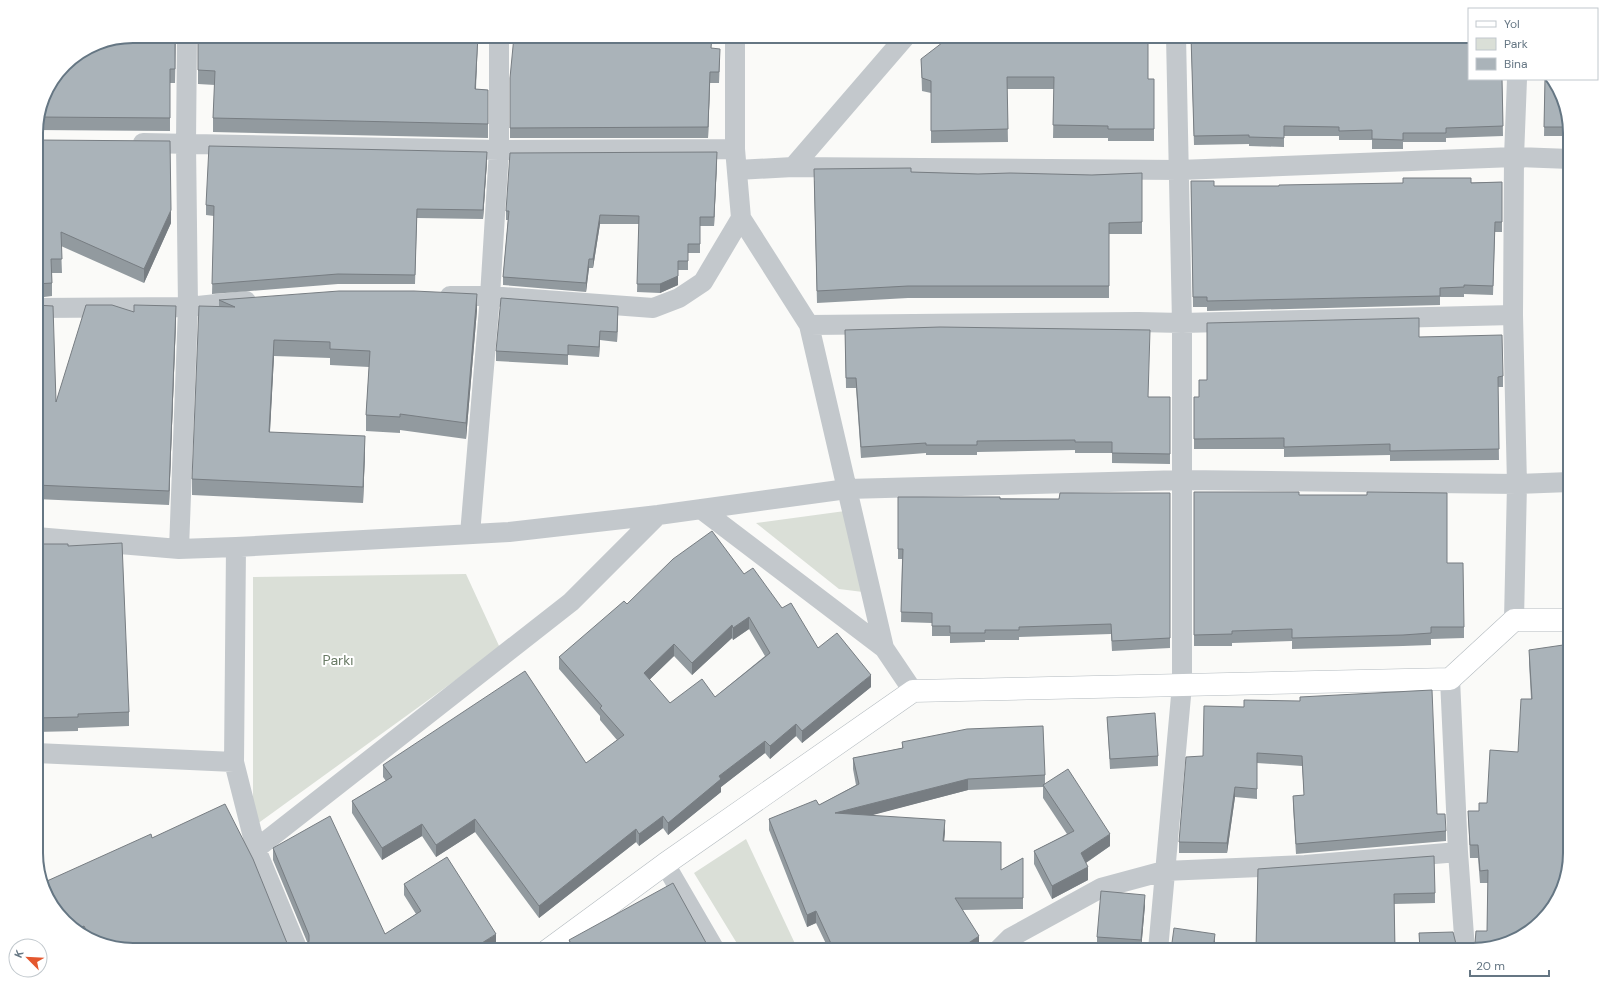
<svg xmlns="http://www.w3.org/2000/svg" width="1606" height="986" viewBox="0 0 1606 986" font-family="'DM Sans',sans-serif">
<rect width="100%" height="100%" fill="#fafaf8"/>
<path fill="#dadfd7" d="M845,511L863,592L839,589L756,523Z
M466,574L500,648L253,827V577Z
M746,839L798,950H741L694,873Z"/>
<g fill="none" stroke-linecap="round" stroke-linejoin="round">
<defs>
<path id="secondary" d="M548,950L665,864L913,691L1450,679L1514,620H1570"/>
</defs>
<use href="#secondary" stroke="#b3babf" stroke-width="23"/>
<path stroke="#c3c8cc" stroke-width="20" d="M735,36V149L741,218L809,325
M143,143L499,150L735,149
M793,167L906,36
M737,170L793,167L1179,170L1514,157L1570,159
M450,296H490L653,308L679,298L703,282L741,218
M36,308L188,307L246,301
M1513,315L1514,157L1517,79
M701,509L884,648
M470,534L490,296L499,150V36
M36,537L179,549L236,547L509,532L658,515L847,489L809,325L1138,322L1182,323L1513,315L1517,484L1514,620
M236,547L234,762L256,849L298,950
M179,549L188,307L186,143L187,36
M1450,679L1458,852L1465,950
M913,691L884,648L847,489L1183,480L1517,484L1570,482
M36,753L234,762
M256,849L571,602L658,515
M665,864L715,950
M998,950L1010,938L1101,888L1164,871L1305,865L1458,852
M1158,950L1182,685V323L1176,36"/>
<use href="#secondary" stroke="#fff" stroke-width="22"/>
</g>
<path fill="#929a9f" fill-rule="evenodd" d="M176,36L175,83H170V131L36,130V127L43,96Z
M198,36H478L476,89L488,90V138L213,132V118L215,85L198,84Z
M1191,36L1502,79L1503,136L1446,138V142H1403V149H1372V140H1339V136H1284V147L1249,146V144L1194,145Z
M712,48L720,59L719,83H710L708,138H510V78Z
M921,59L1148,79H1154V141H1108V138H1053L1054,89H1007L1008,142L931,143V93L922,91Z
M1545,79L1570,127V136H1544Z
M36,140L171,223L144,283L61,246L62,273H52V296L36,298Z
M487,161L483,219L417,218L415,284H338L212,294L214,216L206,215V205Z
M717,161L714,226H700V253H688V270H678V285L660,293L637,292L639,224H600L593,268H589L586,292L503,285V277L508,220H506V211Z
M911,172L978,174L1092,175L1142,173V234H1109V298H908L817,303L814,181Z
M1191,181L1214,186H1279L1502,182V232H1495L1493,295L1464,294V297H1440V305L1207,311V307H1193Z
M219,300L477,310L466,439L400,430V433L366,431V415L369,367L330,365V358L274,356L270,432L365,452L363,503L192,495V479L219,307Z
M36,305L56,402L134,312L176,320L169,505L36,499Z
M618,317L617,342L600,340L599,357L568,355V365L496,361V351Z
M845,330L1148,397H1170V464L1112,463V453H1075V450L977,452V455H926V453L861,458L856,388H846Z
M1419,337L1503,376V387H1498L1499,460L1390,461V455L1284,457V449H1194V397H1199L1207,380Z
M1194,492L1299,495L1447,563L1464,627V638L1431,639V645L1403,646L1292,649V641L1232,643V646H1194Z
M1170,493V648L1112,651L1111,634L1019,637V640H985V642L950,643V636H932V623L901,622L902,559H898V497L1059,499Z
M36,544L68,546L129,712V726L78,728V731L36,732Z
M744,574L782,608L818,648L871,687L802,743L796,736L770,759L765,753L721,787V792L668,835L663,828L639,846L636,842L539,918L475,832L436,857L422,836L382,860L352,813V801L386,781L383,777V765L586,763L617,740L600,720V716L559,669V657L627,604ZM749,629L765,656L715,697L670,703L649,680L674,656L692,675L732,638L733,640Z
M1529,650L1570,853L1473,950H1419V933L1456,944L1465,949L1471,947L1487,931L1488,883H1480L1478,858H1470L1468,811H1479L1487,803L1518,752L1531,699L1529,663Z
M1244,707L1437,814L1446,831V841L1296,854L1293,806V796L1304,795L1302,766L1257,763V799L1235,797L1227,853H1179V842L1203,756Z
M1107,717L1158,756V766L1110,769Z
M902,742L1045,775V784L1110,846L1086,863L1088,880L1052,899L1034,864V851L1067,834L1043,798V787L968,790L871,815L945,831L944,841L1001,870L1023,858V909L962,910L979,947L976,950H829L816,923L807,927L769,830V819L819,805L856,785L853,769V758L902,748Z
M152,838L287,943L291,948L133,950L84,937L54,907L47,892V881Z
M273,848L385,934L416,914L404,895V884L496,945L488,950H307L308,944L273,860Z
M1258,869L1435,893V903L1394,904L1395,950H1256Z
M1145,905L1141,950L1097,947V937Z
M569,940L710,950H569Z"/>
<path fill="#777d82" d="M478,36L475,103V89Z
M710,72V83L708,138V127Z
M487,152V161L483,219V210Z
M717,152V161L714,226V217Z
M171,210V223L144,283V269Z
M600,215V224L593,268V259Z
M589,259V268L586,292V283Z
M678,261V285L660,293V284Z
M477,294V310L466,439V423Z
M176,306V320L169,505V491Z
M618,307V317L617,342V332Z
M600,331V340L599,357V347Z
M274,340V356L269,448V432Z
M365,436V452L363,503V487Z
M749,617V629L733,640V628Z
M732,625V638L692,675V663Z
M674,644V656L644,685V673Z
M871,675V687L802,743V731Z
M796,724V736L770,759V746Z
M765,741V753L721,787V792L668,835V823L719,776Z
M968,779V790L835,825V813Z
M1235,787V797L1227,853V843Z
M663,816V828L639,846V834Z
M475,819V832L436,857V845Z
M945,820V831L943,852V841Z
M422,824V836L382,860V848Z
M636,829V842L539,918V906Z
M1110,834V846L1081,866V853Z
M1088,867V880L1052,899V886Z
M1145,895V905L1141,950V940Z
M816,911V923L807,927V915Z
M84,926V937L77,929Z
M496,934V945L488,950H471Z
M1215,934V950H1213Z
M979,936V947L976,950H958Z
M313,943V950H307V946Z
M388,946V950H376Z"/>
<path fill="#aab3b9" stroke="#777d82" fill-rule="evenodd" d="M133,36H175V69H170V118L39,117L43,96L65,64L96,43Z
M198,36H478L475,89L488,90V124L213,118L215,71L198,70Z
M514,36H712L711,48L720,49L719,72H710L708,127L510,128V78Z
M951,36H1148V79H1154V129H1108V126L1053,125L1054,77H1007L1008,129L931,131V81L922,78L921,59Z
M1191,36H1469V79H1502L1503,126L1446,128V133H1403V140L1372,139V130L1339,131V127L1284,126V138L1249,137V135L1194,136Z
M1545,79H1552L1557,84L1570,127H1544Z
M36,140L170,141L171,210L144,269L61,232L62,259H51L52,283L36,284Z
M209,146L487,152L483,210L417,209L415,275L338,274L212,284L214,206L206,205Z
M717,152L714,217H700V244H688V261H678V276L660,284H637L639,216L600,215L593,259H589L586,283L503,277L509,211H506L510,153Z
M911,168V172L978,174L1010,173L1092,175L1142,173V222L1109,223V286H908L817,291L814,169Z
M1403,178H1471V183L1502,182V222H1495L1493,286L1464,285V287L1440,288V296L1207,301V297H1193L1191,181H1214V186H1279V185L1403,183Z
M339,291H414L477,294L466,423L400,414V417L366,415L370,351L330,349V342L274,340L269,432L365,436L363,487L192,479L199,306L235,307L219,300Z
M501,298L618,307L617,332L600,331L599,347L568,345V355L496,351Z
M36,305L53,306L56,402L86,305H112L134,312V305L176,306L169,491L36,485Z
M1419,318V337L1502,335L1503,376L1498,377L1499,449L1390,451V444L1284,447V438L1194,439V397H1199V380H1207V323Z
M940,327L1150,330L1148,397H1170V454L1112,453V442H1075V440L977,441V445H926V443L861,447L856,378H846L845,330Z
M1194,492H1299V495H1367V492L1447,493V563H1463L1464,627H1431V633L1403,635L1292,638V629L1232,631V634L1194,635Z
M1060,493H1170V638L1112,641L1111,624L1019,627V630H985V633H950V626H932V613L901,612L903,549H898V497H1000V499H1059Z
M712,531L744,574L753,568L782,608L791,603L818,648L837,633L871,675L802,731L796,724L770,746L765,741L719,776L721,779L668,823L663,816L639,834L636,829L539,906L475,819L436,845L422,824L382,848L352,801L392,777L383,765L525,671L586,763L624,735L600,708L602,706L559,657L624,601L627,604L673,559ZM749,617L770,653L715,697L702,679L670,703L644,673L674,644L692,663L732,625L733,628Z
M122,543L129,712L78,714V717L36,718V544H68V546Z
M1570,644V853L1557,902L1521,937L1473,950H1420L1419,933L1453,932L1456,944L1465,949L1471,947L1475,943L1476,931H1487L1488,870L1480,871L1478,845H1470L1468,811H1479V803H1487L1490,750L1518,752L1521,699H1532L1529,650Z
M1432,690L1437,814H1445L1446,831L1296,844L1293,796L1304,795L1302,756L1257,753V789L1235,787L1227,843L1179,842L1186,757L1203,756L1204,706L1244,707V700L1300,701V697Z
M1155,713L1158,756L1110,759L1107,717Z
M1043,726L1045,775L968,779L835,813L945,820L943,841L1001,842V870L1023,858V898H955L979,936L958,950H834L816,911L807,915L769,819L816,800L819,805L859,784L853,758L903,748L902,742L967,729Z
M1068,769L1110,834L1081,853L1088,867L1052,886L1034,851L1074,831L1043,785Z
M225,804L253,859L287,943L291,948L300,950H133L91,939L84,926L77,929L64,917L47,881L151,834L152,838Z
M330,816L385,934L421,911L404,884L447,857L496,934L471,950H391L388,946L376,950H315L313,943L307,946L309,941V935L273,848Z
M1434,856L1435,893L1394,894L1395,950H1354V948L1303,946V949L1256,948L1258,869Z
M673,883L710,950H575L569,940Z
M1101,891L1145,895L1141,940L1097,937Z
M1174,928L1215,934L1213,950H1171Z"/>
<g text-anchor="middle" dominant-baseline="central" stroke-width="4" stroke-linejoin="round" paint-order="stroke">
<g font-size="14" fill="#687a64" stroke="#fff">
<text x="338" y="660">Parkı</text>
</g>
</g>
<path d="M0 0H1606V986H0ZM133 43H1473A90 90 0 0 1 1563 133V853A90 90 0 0 1 1473 943H133A90 90 0 0 1 43 853V133A90 90 0 0 1 133 43Z" fill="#fff" fill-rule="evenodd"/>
<path fill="none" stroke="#657683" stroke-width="2" d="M133 43H1473A90 90 0 0 1 1563 133V853A90 90 0 0 1 1473 943H133A90 90 0 0 1 43 853V133A90 90 0 0 1 133 43Z"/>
<rect x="1468" y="8" width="130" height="72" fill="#ffffff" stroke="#c1c8cd"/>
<rect x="1476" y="21" width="20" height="6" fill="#ffffff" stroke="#c1c8cd"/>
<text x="1504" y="28" font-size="12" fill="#657683">Yol</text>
<rect x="1476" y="38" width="20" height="12" fill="#dadfd7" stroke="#c1c8cd"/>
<text x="1504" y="48" font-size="12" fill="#657683">Park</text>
<rect x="1476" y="58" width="20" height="12" fill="#aab3b9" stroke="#c1c8cd"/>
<text x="1504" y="68" font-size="12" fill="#657683">Bina</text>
<g transform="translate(28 958) rotate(294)"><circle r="19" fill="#ffffff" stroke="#c1c8cd"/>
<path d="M0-3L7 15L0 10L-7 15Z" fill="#e4572e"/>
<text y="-6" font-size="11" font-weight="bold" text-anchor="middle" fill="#657683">K</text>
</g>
<path d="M1470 970v6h79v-6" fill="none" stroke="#657683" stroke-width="2"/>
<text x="1476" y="970" font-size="12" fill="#657683" stroke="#ffffff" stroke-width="3" paint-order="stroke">20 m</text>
</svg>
